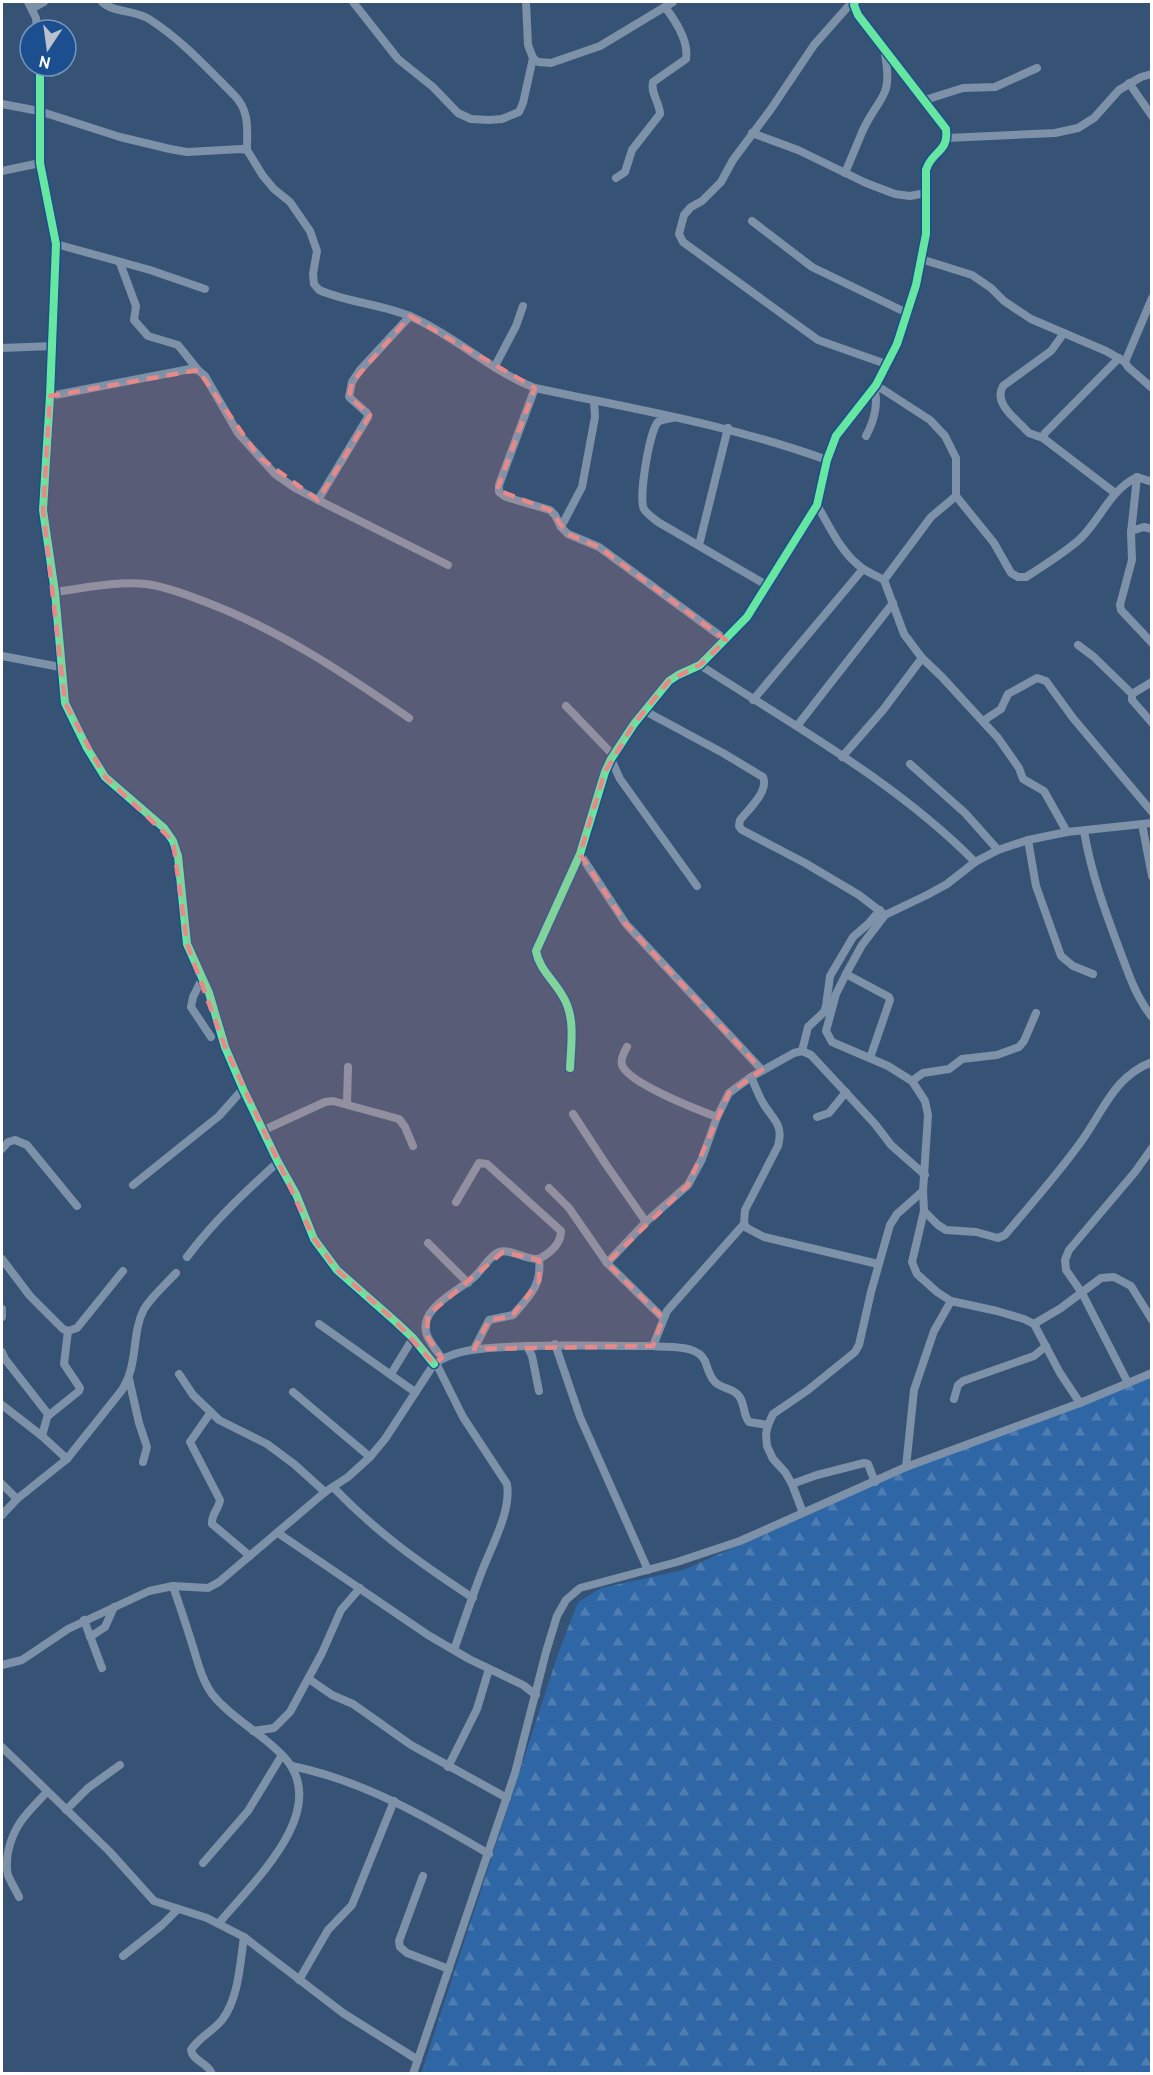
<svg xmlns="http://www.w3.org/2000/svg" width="1153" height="2075" font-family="Cabin,sans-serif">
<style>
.forest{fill:url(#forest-firs)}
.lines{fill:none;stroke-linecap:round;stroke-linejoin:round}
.street{stroke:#7d92a8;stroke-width:8}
.cycleway-casing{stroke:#1b4f8f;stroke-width:11}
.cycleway{stroke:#66e7a1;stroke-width:8}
.marked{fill:#e88989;fill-opacity:0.2;stroke:#e88989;stroke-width:4.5;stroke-dasharray:12 8;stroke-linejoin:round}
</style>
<defs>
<pattern id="forest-firs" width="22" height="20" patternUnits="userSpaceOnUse" patternTransform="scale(1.5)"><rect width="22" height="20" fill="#2f66a5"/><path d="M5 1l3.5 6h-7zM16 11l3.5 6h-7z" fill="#4e7db2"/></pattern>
</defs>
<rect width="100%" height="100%" fill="#365274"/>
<polygon class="forest" points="1151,1377 1151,2073 421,2074 558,1654 578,1602 601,1588 683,1570 899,1474"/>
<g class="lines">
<g class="street">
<polyline points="28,2 36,18 37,30"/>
<path d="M102,2c12,11 33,8 47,17 33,21 59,50 86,77 15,16 12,34 12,54"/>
<polyline points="353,2 398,59 433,87 458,113 471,119 489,120 502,119 519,112 523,103 533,58"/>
<polyline points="526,2 528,45 533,58 538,62 551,63 600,46 673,2"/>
<polyline points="852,2 814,45 771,109 733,160 721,182 702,201 691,207 684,215 679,234 683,242 818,340 886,364"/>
<polyline points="33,8 44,2"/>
<polyline points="40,66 40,163 56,244 50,396 43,510 55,592 65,703 87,748 105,777 164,828 173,841 178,856 187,944 209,993 225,1047 243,1089 278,1162 296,1194 314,1239 337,1270 396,1322 413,1338 434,1364"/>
<polyline points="1129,83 1152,116"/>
<polyline points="925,100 963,88 995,87 1037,68"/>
<path d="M2,104l37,7 81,26 50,12 17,3 54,-3 6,1 16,26 11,13 16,13 20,29 7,20 -4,23 1,10 5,6c30,13 63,14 93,27 43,19 79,54 123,71 99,21 196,37 292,72"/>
<polyline points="752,133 798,150 866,183 895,194 910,196 926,193"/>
<polyline points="947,138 1055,133 1078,128 1094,118 1119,90 1141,77 1152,74"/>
<polyline points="2,171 40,163"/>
<path d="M845,173c6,-14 12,-29 18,-43 17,-36 30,-31 22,-76"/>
<path d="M616,178l9,-6 7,-22 28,-36c0,-11 -10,-21 -7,-32l33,-23c3,-17 -11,-39 -21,-52"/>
<polyline points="752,221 812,267 907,313"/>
<polyline points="56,244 150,270 205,289"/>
<polyline points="921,259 972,275 991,288 1004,301 1031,319 1106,351 1125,362"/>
<polyline points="120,263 136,306 134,320 148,336 178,345 198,370"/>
<polyline points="1152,298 1125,362 1128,367 1152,388"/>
<polyline points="2,348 53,346"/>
<polyline points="495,366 516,326 523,306"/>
<path d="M876,385l54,35 15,16 11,22v38l38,47 17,30 7,4h8c19,-12 38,-24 54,-38 20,-19 30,-49 57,-62l15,5"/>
<polyline points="535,388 499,485 499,492 506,497 550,510 555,515 561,527 568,534 599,547 726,640"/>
<polyline points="50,396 190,369 198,370 205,376 238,433 275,474 295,488 318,500 448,565"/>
<path d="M672,418c-4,1 -10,1 -14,4 -8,7 -20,76 -14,87 3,5 9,9 14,13l110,64"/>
<path d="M866,436c8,-15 13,-32 8,-49"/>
<path d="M1043,438l-14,-5 -3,-3c-11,-12 -33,-27 -23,-44l48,-35 13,-18"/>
<polyline points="1137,477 1131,533 1132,560 1120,605 1121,610 1152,643"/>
<polyline points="1115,493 1043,438 1045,433 1119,358"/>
<polyline points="318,500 368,417 367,413 349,397 352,382 360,370 410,316"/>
<path d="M817,505c13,22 24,48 45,63 7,5 15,8 22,12l20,54 18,24 19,18 57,62 21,30 4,11 21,12 23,41"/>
<polyline points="561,527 582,487 595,417 594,400"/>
<polyline points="1131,531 1144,527 1152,529"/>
<polyline points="699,545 728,428"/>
<polyline points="884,580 931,517 956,496"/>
<path d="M55,592c30,-4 60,-11 91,-8 18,2 39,10 57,17 75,28 141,72 206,117"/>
<polyline points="1078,645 1094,657 1132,694"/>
<polyline points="2,656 60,667"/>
<path d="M700,665c94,61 196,117 275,197"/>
<polyline points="1152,682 1132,694 1132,700 1152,723"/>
<polyline points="753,700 863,569"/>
<polyline points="566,706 613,755"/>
<path d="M645,711l78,42 40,24c6,14 -14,32 -23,43l-1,6 3,4 63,33 54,32 26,20"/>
<polyline points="983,721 1001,709 1008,694 1037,678 1046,681 1073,718 1152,812"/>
<polyline points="797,726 893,603"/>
<polyline points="842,757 883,710 922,658"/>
<polyline points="611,759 620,779 697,886"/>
<polyline points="910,764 965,813 998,850"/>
<polyline points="1142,824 1152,876"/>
<path d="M1084,831c7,42 21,80 36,120 9,24 16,46 32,66"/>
<polyline points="1028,840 1036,886 1061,956 1073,966 1093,974"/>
<polyline points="580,854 626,924 762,1070"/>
<polyline points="846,974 889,997 890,1000 870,1058"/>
<polyline points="202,979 193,997 191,1007 211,1037"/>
<path d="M627,1047c-3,5 -7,12 -5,18 6,18 76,45 95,52"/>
<polyline points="802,1051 808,1027 824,1012 826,1006 830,976 853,937 868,924 880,910"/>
<path d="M570,1068c1,-24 6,-52 -8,-73 -9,-16 -23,-26 -26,-44l44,-97 25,-82 6,-13 23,-35 35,-43 9,-6 22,-10 47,-48 70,-112 10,-45 9,-24 40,-51 21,-41 19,-59 10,-51v-64c6,-20 23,-17 20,-41l-88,-114 -4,-10 1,-3"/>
<path d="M751,1077c4,8 7,18 12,26 10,17 21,21 15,43l-33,64 -1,14 3,4 17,9 114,27"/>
<polyline points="912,1081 923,1073 949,1069 962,1059 997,1055 1019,1047 1024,1041 1036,1013"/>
<polyline points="347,1104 348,1067"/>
<polyline points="573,1114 607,1166 646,1222"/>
<polyline points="817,1117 829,1113 846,1092"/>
<polyline points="264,1130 325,1102 333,1101 399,1119 405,1127 413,1146"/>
<polyline points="2,1149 8,1142 15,1140 27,1145 77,1206"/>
<polyline points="133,1185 219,1116 243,1089"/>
<polyline points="549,1188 569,1208 607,1263 663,1318"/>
<path d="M924,1211l14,14 8,5 30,2 22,6 7,-3c26,-31 54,-62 78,-96 21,-30 32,-63 69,-77"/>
<polyline points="428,1243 468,1283"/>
<path d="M187,1257c26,-35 58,-65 91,-95"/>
<polyline points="2,1259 30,1296 63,1329 68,1331 77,1328 123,1271"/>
<polyline points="607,1263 646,1222 688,1185 702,1159 717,1117 729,1093 751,1077 794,1053 802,1051 811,1055 875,1124 891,1145 925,1175"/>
<polyline points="2,1309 2,1317"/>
<polyline points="319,1324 415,1392"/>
<polyline points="1034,1324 1061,1308 1101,1278 1114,1277 1131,1286 1152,1320"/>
<polyline points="555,1344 580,1417 648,1570"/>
<polyline points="527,1346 532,1356 539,1391"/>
<path d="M653,1346c16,2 44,-2 52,15 3,8 4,15 10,21 7,7 18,6 24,14 6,8 4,19 10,26l19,3"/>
<path d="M474,1349l15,-29 24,-5c17,-19 29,-30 26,-56"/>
<polyline points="2,1352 5,1359 48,1414 42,1436"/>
<path d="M442,1358c-5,-7 -12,-15 -15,-23 -10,-26 31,-44 46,-57 9,-7 15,-21 26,-26 10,-4 27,8 40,7 11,-6 22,-15 22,-28l-74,-67 -8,-1 -23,39"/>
<path d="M436,1363l27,54 44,67c5,29 -19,68 -28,95 -9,24 -17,48 -25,71"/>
<polyline points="179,1374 193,1395 219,1420 267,1444 294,1464 325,1492"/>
<polyline points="391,1374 413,1338"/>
<polyline points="129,1379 139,1423 147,1447 143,1462"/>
<polyline points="1128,1383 1082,1293 1066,1270 1065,1260 1069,1250 1135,1172 1152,1148"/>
<polyline points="293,1392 370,1457"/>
<polyline points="954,1399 958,1385 963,1381 1034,1356 1046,1346"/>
<polyline points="1080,1403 1060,1373 1034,1324 1024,1319 997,1311 951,1301 937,1292 917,1274 912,1262 924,1211 923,1191 928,1115 925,1101 912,1081 888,1066 832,1042 826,1031 836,994 846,974 862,945 885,915 927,895 947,884 975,862 998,850 1028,840 1067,832 1152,823"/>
<polyline points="2,1405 42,1436 67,1459"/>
<path d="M211,1412l-21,30 30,58c-1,9 -9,14 -8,24l38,32"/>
<polyline points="48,1416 79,1391 80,1388 64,1364 68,1331"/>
<polyline points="906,1467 914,1390 934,1331 951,1301"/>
<polyline points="2,1484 17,1499"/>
<polyline points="792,1484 817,1475 864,1463 868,1464 875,1482"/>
<path d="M333,1487c44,46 87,76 140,111"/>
<polyline points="803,1513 792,1484 785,1472 773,1459 767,1446 766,1434 768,1425 773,1414 808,1390 855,1352 859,1345 871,1292 890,1225 897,1214 923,1191"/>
<path d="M2,1515l15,-16 50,-40 55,-69c17,-27 9,-56 22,-81 8,-13 22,-25 32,-36"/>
<polyline points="278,1533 428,1635 469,1659 523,1685 536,1695"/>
<path d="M173,1586c7,21 14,41 20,61 5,16 9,33 19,47 20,25 50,39 72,63 49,53 -32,126 -65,166"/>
<polyline points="84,1620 102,1668"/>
<polyline points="90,1637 105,1627 114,1607"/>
<path d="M2,1665l20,-5 46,-31 81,-38 24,-5 35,2 11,-6 106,-90 23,-15 22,-20 15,-18 49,-75c22,-15 45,-15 71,-17 49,-3 98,-1 148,-1l14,-35 77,-87"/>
<polyline points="309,1679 332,1695 353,1704 411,1745 507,1798"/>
<polyline points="253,1731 274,1728 290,1712 322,1653 341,1610 360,1588"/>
<polyline points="2,1747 109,1851 154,1901 207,1918 244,1937 343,2013 418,2060"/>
<path d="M292,1766c72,15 134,51 197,88"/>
<polyline points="448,1767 477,1709 489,1669"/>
<polyline points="66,1810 88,1788 120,1765"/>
<polyline points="203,1863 248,1811 282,1755"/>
<polyline points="423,1876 399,1941 400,1947 407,1953 449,1969"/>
<path d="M19,1897c-3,-7 -8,-14 -11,-22 -2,-7 -1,-16 0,-23 6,-28 20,-40 39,-60"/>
<polyline points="123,1956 162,1925 178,1909"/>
<polyline points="299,1980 328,1930 352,1905 394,1801"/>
<path d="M212,2074c-4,-12 -19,-12 -21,-24 7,-12 22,-19 31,-30 17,-22 18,-57 22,-83"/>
<polyline points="413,2074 515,1773 546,1652 557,1616 566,1600 580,1588 677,1562 740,1541 906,1467 1080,1403 1152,1373"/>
</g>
<defs>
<g id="cycleway">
<polyline points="40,66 40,163 56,244 50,396 43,510 55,592 65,703 87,748 105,777 164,828 173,841 178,856 187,944 209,993 225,1047 243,1089 278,1162 296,1194 314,1239 337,1270 396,1322 413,1338 434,1364"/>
<path d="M570,1068c1,-24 6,-52 -8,-73 -9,-16 -23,-26 -26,-44l44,-97 25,-82 6,-13 23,-35 35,-43 9,-6 22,-10 47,-48 70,-112 10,-45 9,-24 40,-51 21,-41 19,-59 10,-51v-64c6,-20 23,-17 20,-41l-88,-114 -4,-10 1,-3"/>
</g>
</defs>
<use href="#cycleway" class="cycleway-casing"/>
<use href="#cycleway" class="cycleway"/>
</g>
<path class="marked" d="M410,316l125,72 -38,102 53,20 18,24 31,13 127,93 -26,25 -31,16 -35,43 -29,48 -25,82 46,70 136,146 -33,23 -41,92 -81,78 56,55 -10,28 -179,3 15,-29 23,-4 27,-35v-21l-36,-8 -75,63 -1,21 15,22 -8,6 -38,-42 -59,-52 -23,-31 -89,-192 -38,-103 -14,-103 -68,-64 -40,-74 -22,-193 7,-114 148,-26 61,87 59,43 52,-85 -21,-18 3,-15z"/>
<rect width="1153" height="2075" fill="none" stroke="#ffffff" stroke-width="6"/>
<g transform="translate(48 48) rotate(193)"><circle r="28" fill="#1b4f8f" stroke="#7695bc" stroke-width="1.5"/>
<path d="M0-4.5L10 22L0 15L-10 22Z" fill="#b9c2ce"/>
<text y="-9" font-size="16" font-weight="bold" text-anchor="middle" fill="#ffffff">N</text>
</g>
</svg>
